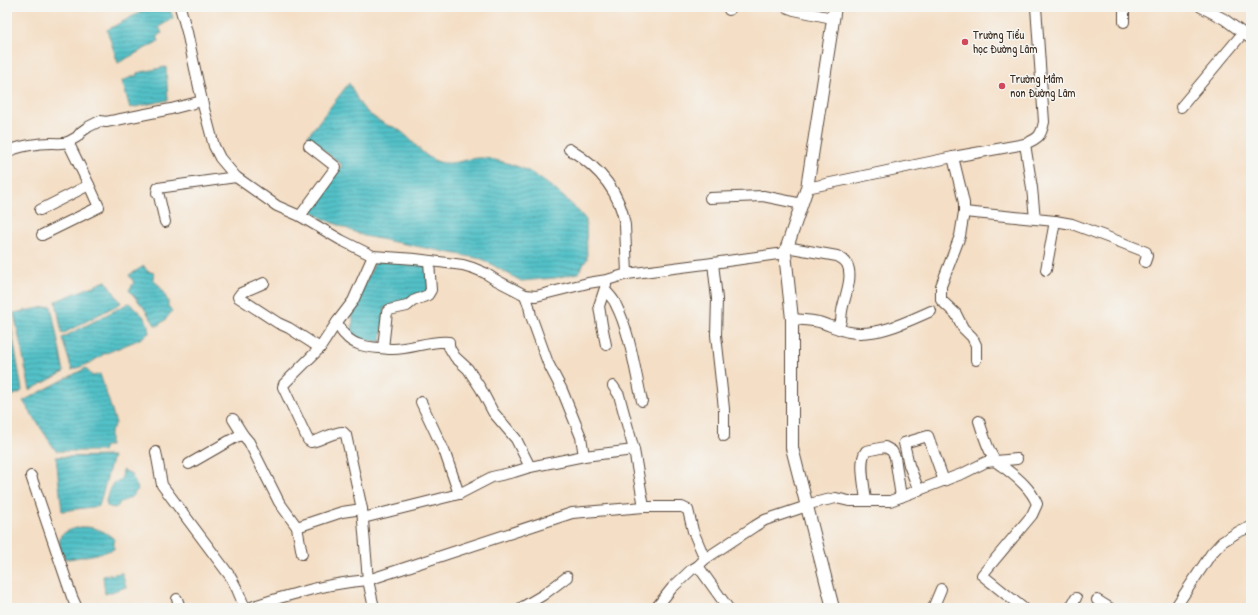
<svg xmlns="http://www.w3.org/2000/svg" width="1258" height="615" font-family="'Patrick Hand',sans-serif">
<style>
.water{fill:url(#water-rules);stroke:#477673}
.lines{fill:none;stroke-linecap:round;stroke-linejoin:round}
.minor-casing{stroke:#574537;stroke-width:12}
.tertiary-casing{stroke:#574537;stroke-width:14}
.minor{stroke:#fff;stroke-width:10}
.tertiary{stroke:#fff;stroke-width:12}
.poi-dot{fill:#d1495b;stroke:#f6f6f2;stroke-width:1.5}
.labels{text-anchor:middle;stroke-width:3;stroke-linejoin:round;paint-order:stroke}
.poi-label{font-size:12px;fill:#3b2a1e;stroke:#f6f6f2;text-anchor:start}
</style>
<defs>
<pattern id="water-rules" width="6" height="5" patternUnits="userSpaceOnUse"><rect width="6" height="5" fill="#53c1c8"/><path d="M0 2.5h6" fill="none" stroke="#469da2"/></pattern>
</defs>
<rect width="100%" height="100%" fill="#f6f6f2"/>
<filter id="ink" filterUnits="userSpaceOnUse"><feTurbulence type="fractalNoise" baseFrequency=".025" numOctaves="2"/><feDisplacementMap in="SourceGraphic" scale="8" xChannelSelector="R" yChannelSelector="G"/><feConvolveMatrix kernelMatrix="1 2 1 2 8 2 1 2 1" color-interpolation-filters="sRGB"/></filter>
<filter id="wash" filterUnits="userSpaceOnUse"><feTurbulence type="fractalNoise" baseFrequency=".012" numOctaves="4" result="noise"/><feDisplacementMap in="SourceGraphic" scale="16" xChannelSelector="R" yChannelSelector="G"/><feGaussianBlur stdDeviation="0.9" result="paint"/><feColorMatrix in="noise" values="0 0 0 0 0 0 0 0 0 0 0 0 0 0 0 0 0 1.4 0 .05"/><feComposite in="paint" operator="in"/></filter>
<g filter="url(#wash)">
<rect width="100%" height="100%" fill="#f4dec5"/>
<g class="water">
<polygon points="150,7 169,7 173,18 159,27 162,33 157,36 159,41 118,63 107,30"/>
<polygon points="166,67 168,100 130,108 122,81 137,75 137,73"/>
<path d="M349,83c5,9 9,20 16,27 5,5 13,10 20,14 3,2 7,2 11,4 16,9 25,29 43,34 15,4 27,-4 42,-4 12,0 38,8 49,14 17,10 44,32 56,48l1,39 -9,14 -23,5 -34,3 -39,-22 -118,-23 -42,-18 -10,-7 30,-46 -35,-28z"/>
<polygon points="377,258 426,264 429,291 407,304 385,307 381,342 358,339 352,333 353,317 350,315"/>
<path d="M144,266l3,5 7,2 -1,6 3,4 3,2 9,16v5l4,5 -7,9 -8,6 -2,-1 -11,-17 -15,-18c6,-9 6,-6 0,-15z"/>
<polygon points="106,281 121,303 62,334 56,301"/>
<path d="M129,303c9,8 21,16 20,30l-11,7 -34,14 -14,9 -18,7 -10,-32z"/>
<polygon points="51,306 64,372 30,390 14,313"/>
<polygon points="7,315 9,315 22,390 21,392 7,398"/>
<polygon points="86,368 92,376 100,374 116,423 110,432 110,446 105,446 103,451 56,451 23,401"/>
<polygon points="113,456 99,506 62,511 56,457"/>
<path d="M123,470l8,4 7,15c-3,4 -6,8 -10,10 -5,3 -8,1 -10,7l-4,2 -7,-2 -1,-6 7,-17 6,-2 3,-4z"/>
<path d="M81,527c15,0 22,3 33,12v10l-12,4 -33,6 -5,-1c-4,-8 -6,-14 -3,-23l8,-5z"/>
<polygon points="122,573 126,587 105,594 103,576"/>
</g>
</g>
<g filter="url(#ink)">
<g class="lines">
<defs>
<g id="minor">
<polyline points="180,7 187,32 202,101 214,146 220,158 236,177 277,206 300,216 341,240 373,256 415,259 463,265 473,268 485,273 496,280 525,295 536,296 588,283 607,280 627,274 713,263 785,253"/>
<polyline points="786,7 794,10 832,18"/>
<polyline points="1124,7 1124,22"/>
<polyline points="1201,7 1224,19 1251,39"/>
<polyline points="729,10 732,7"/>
<polyline points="1181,107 1243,33"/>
<polyline points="1025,144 1032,188 1035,219"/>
<path d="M569,149c28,17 51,42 56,76l2,49"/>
<path d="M7,152c11,-6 32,-9 45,-9 7,0 8,1 16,-1"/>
<polyline points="953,157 961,190 964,203 964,212 960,236 941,286 941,300 956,314 963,328 972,337 976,345 976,360"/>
<path d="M807,188l146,-31 72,-13c14,-6 16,-8 19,-22l-8,-115"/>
<polyline points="710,198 763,196 802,204"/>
<polyline points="40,210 89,185 68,142 77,137 81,132 88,127 100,121 106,122 171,109 202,101"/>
<polyline points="964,212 1055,221 1072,224 1107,237 1146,252 1147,256 1145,262"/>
<polyline points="300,216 336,167 309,146"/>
<polyline points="165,222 159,196 157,193 158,188 236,177"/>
<polyline points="42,235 99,207 89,185"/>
<path d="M786,247l51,9c4,2 8,4 10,8 7,13 -3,34 -5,47 -1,5 0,9 -2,13 -2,1 -3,2 -6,3"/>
<path d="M373,256l-20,45 -16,21 -17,26 -36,36 -1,3 25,53 3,2c11,-2 21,-10 32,-10l3,3 16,74 6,71 6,28"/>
<polyline points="713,263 717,299 716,335 724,409 724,436"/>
<polyline points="1046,270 1055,221"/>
<polyline points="264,283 241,293 238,297 278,323 289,328 320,348"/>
<polyline points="606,285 599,306 602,325 606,345"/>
<path d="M605,290c4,5 9,9 11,15 14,27 19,66 26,96"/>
<path d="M792,319c9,1 18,1 27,3 10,3 20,8 30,10 28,5 57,-10 82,-21"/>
<path d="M337,322c2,4 4,10 8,13 8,10 21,12 34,13 4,0 8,1 12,1 19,1 38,-9 58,-7v5l6,10 13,12 13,20 12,23 23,27 14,28"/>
<polyline points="383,348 387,312 389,310 407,306 413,301 428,295 431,290 429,261"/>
<polyline points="613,386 619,395 634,450"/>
<polyline points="421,402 445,453 459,494"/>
<polyline points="233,419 243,435"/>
<path d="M979,421c4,12 8,27 15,38 2,4 8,7 12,10 13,10 25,20 31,35l-5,11 -50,60 41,33"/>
<polyline points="156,452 162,485 230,576 237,589 245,608"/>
<polyline points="584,456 634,450 644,507"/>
<polyline points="189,464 236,437 243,435 249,442 279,502 297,527 342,512 362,509"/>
<polyline points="31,476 72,597 77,608"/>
<polyline points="919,491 909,465 904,443 928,436 944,481"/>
<path d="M866,501c-1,-13 -8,-40 0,-50l19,-4 7,4 3,6 6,40"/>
<polyline points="363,518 459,494 492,477 514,472 530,467 584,456 581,437 562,390 548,363 531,316 529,306 525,295"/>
<polyline points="297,527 302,554"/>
<polyline points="698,566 728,608"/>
<polyline points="177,599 180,608"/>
<polyline points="1097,600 1110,608"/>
<path d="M249,608c15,-6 30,-10 45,-14 24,-7 49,-12 74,-14l204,-67 72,-6h38l6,3 5,21 12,28"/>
<polyline points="521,608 543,595 567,577"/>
<polyline points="656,608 672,588 691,570 698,566 705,559 755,526 765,520 807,506 813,503 836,498 849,501 890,501 964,473 986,462 1017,459"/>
<polyline points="933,608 941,589"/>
<polyline points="1070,608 1076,598"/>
<polyline points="1175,608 1211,554 1222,542 1238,532 1251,527"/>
</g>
<polyline id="tertiary" points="833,608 792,448 792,319 785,253 807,188 835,7"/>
</defs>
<use href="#minor" class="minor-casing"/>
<use href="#tertiary" class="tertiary-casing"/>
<use href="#minor" class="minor"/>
<use href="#tertiary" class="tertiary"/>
</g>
</g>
<g class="poi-dot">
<circle cx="965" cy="42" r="4"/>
<circle cx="1002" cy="86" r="4"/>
</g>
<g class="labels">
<g class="poi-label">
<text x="973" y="39">Trường Tiểu<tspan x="973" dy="14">học Đường Lâm</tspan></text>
<text x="1010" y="83">Trường Mầm<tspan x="1010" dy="14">non Đường Lâm</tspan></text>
</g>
</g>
<rect width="1258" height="615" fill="none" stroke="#f6f6f2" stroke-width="24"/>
</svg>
